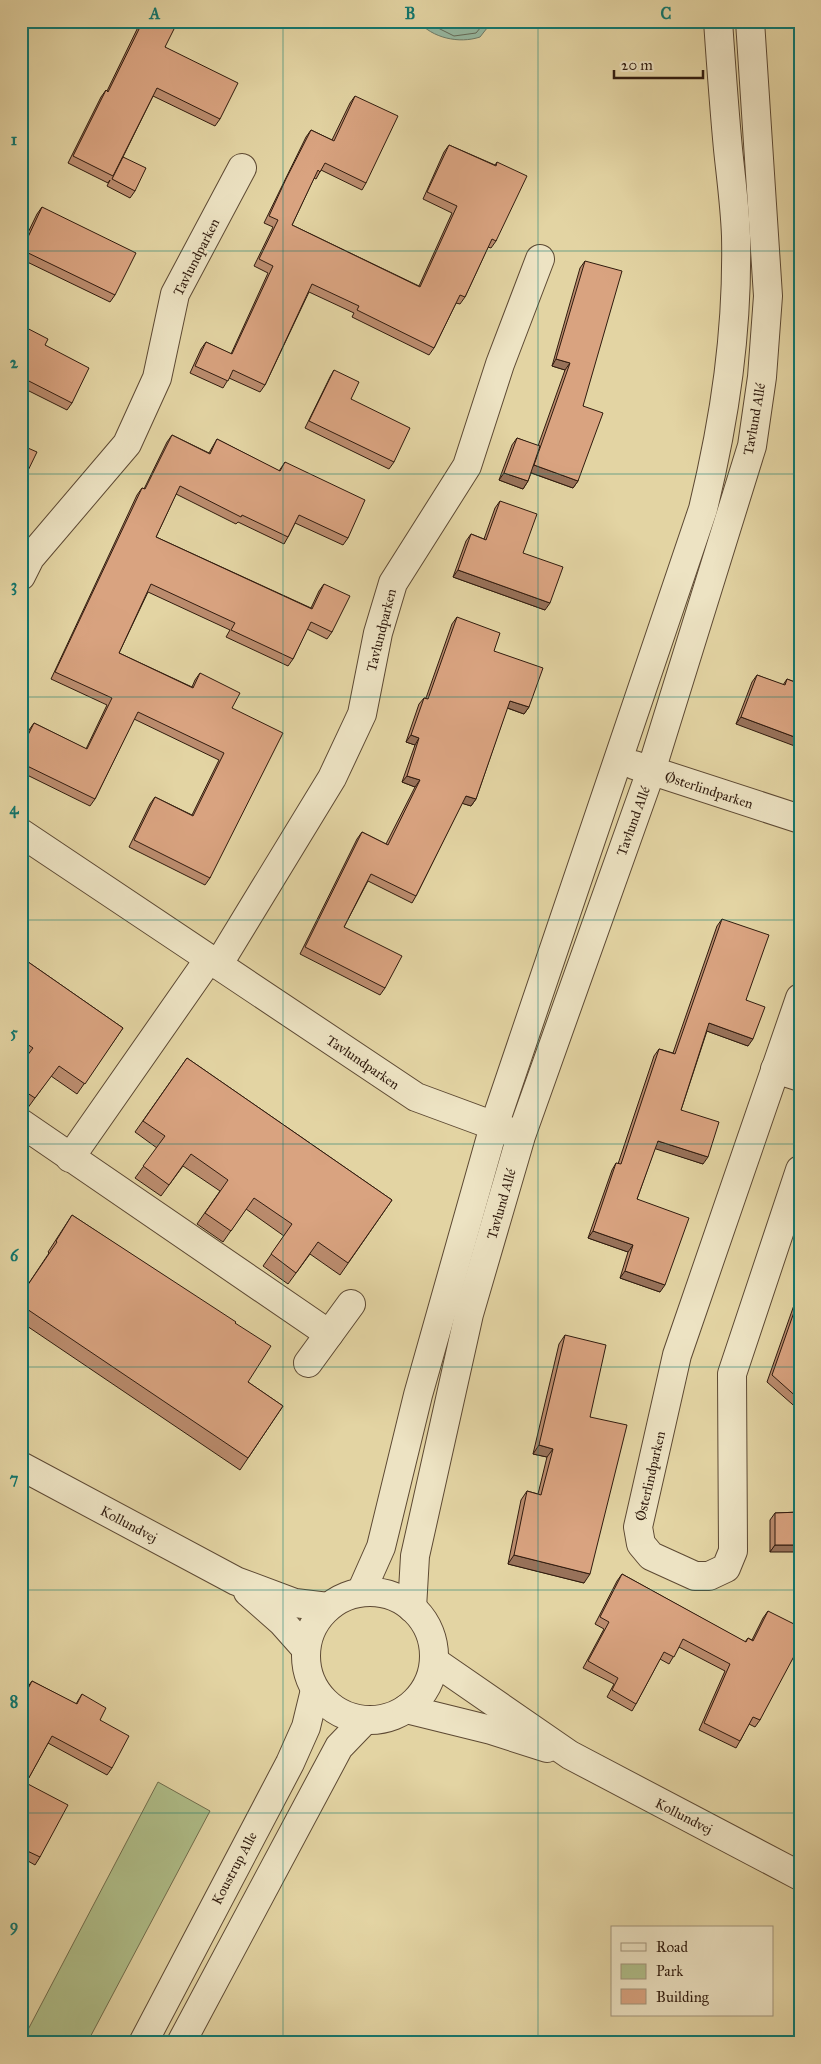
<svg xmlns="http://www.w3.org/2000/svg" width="821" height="2064" font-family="'IM FELL Great Primer',serif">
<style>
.green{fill:#afbe89;stroke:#706c4c}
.water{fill:#96b9a2;stroke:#6d7a67}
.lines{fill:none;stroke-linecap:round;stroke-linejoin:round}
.shore{stroke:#636a58;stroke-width:1}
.minor-casing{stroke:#5d4933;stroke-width:30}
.minor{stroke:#ede3c3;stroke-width:28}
.wall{fill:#bb8c6e;stroke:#301b0e}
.shaded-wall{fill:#98725a;stroke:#301b0e}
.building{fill:#d9a380;stroke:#301b0e}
.grid{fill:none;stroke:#0f766e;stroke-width:1;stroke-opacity:0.55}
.labels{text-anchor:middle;stroke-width:4.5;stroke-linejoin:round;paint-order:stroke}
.street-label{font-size:14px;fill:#301b0e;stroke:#ede3c3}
.neatline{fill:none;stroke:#0f766e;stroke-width:2}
.grid-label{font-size:16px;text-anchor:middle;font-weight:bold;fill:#0f766e}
</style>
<rect width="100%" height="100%" fill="#e3d4a3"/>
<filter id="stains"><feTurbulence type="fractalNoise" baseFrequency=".004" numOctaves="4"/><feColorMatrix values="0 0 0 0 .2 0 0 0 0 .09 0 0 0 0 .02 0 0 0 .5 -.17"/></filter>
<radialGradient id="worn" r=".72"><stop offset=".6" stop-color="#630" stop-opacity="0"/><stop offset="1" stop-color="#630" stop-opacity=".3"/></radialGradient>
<polygon class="green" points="158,1782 210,1811 87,2043 21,2043"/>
<path class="water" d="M418,21h73v2l-11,14c-21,7 -48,1 -62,-16z"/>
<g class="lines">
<polyline class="shore" points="424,21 454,36 476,33 486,21"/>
<defs>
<g id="minor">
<polyline points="21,576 30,558 127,444 157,378 175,294 242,168"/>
<polyline points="634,765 800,819"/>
<polyline points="21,833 416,1097 511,1132"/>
<polyline points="218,965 332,778 362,714 378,633 393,583 467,466 500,364 540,259"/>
<polyline points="800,998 677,1355 638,1527 641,1544 651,1556 695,1576 709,1576 726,1568 733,1551 732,1374 800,1170"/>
<polyline points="775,1069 800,1077"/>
<polyline points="21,1123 329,1334"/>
<polyline points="70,1158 209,959"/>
<polyline points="308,1363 351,1304"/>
<polyline points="21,1466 236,1581 295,1603 328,1607"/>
<polyline points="248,1592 282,1622 306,1649"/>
<path d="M361,1592l20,-45 37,-152 76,-269 209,-617c22,-91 35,-178 33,-273 -1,-29 -5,-58 -8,-87 -4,-42 -7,-85 -10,-128"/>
<circle cx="370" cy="1656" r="64"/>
<polyline points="412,1608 415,1556 469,1314 521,1136 651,771 752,446 762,377 768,296 750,21"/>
<polyline points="434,1661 570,1755 800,1876"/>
<polyline points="406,1709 491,1730 547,1748"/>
<polyline points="143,2043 290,1763 306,1727 315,1690"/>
<polyline points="181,2043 339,1747 365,1720"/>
</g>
</defs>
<use href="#minor" class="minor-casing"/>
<use href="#minor" class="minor"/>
</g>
<g class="wall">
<polygon points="141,21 162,21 165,47 220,119 215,126 153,96 120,163 123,157 135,191 130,198 107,186 110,180 108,183 68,163 101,97 106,90 107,91"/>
<polygon points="355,96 366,183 362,190 321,170 316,179 314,178 292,225 419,286 452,213 423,199 444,152 449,145 495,165 497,162 496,241 491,248 488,247 465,297 460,304 456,303 434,348 429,355 352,317 354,313 309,292 265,385 260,392 229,378 223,388 190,373 201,349 206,342 231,354 268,273 254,266 273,227 264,223 282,186 306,137 311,130 332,140 350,103"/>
<polygon points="42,207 115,295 110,302 21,259 21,247 37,214"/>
<polygon points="585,261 583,406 578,481 573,488 531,473 528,481 523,489 499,480 512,445 517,438 538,446 565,370 552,366 580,268"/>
<polygon points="21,325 45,345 72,403 67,410 21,387"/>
<polygon points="334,370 351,399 394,462 389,469 305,428 330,377"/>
<polygon points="172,435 209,453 217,439 279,471 285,462 348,538 343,545 295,523 288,537 284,544 238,522 236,524 176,494 156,537 311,608 319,591 324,584 332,632 327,639 307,629 293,659 288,666 226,637 230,630 148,592 119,653 192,687 195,680 200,673 232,708 210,878 205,885 129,847 150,804 155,797 192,815 219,760 134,719 95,799 90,806 21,772 21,746 29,730 34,723 86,749 107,705 51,679 137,495 142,488 144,489 167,442"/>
<polygon points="500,501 545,610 453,577 466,541 471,534 484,539 495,508"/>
<polygon points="457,617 494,651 529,707 524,714 507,708 476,799 471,806 462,803 416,896 412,903 368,881 344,927 385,988 380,995 300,954 357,839 362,832 386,844 415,787 402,782 415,745 406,742 419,704 424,698 426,698 452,624"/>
<polygon points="757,675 783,685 787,679 800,684 736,724 752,682"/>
<polygon points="722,919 746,1000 748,1046 707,1031 681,1110 703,1164 655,1148 637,1199 660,1292 620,1278 628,1252 588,1238 612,1170 616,1163 618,1164 654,1056 659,1049 673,1053 717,926"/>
<polygon points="21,957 123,1028 77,1094 51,1076 27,1109 21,1105 21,1064 25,1058 21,1056"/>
<polygon points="187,1058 392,1200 340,1275 310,1254 288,1284 263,1266 284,1236 246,1209 223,1242 197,1224 220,1191 183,1166 161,1196 135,1178 157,1148 135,1132"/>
<polygon points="72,1215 235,1323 248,1382 283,1406 240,1470 21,1322 21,1295 49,1253 48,1252"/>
<polygon points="800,1288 800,1411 767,1382"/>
<polygon points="565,1335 590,1417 584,1583 508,1564 521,1500 527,1491 538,1494 547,1457 533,1454 559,1344"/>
<polygon points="800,1512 770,1552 770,1520 775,1513"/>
<polygon points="622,1574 745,1642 748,1638 752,1640 763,1618 768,1611 760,1720 755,1727 749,1724 740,1741 736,1748 699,1730 725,1671 679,1647 669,1664 660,1659 636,1704 632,1711 607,1697 614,1684 583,1668 604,1629 595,1624 617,1581"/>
<polygon points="32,1681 76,1704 82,1694 100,1720 112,1768 107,1775 48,1743 26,1783 40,1857 35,1865 21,1857 21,1700 27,1688"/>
</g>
<g class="shaded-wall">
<polygon points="556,359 570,363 565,370 552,366"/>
<polygon points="534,465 578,481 573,488 529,472"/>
<polygon points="504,473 528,481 523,489 499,480"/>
<polygon points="458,570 550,603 545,610 453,577"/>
<polygon points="510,701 529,707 524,714 505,707"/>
<polygon points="741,717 800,739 800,748 736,724"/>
<polygon points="411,735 419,738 415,745 406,742"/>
<polygon points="407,776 420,780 415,787 402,782"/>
<polygon points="466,796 476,799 471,806 461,803"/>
<polygon points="709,1023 753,1039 748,1046 704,1030"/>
<polygon points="658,1141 708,1157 703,1164 653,1148"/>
<polygon points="593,1231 633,1245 628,1252 588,1238"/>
<polygon points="625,1271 665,1285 660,1292 620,1278"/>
<polygon points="539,1445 553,1449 547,1457 533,1454"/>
<polygon points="775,1545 800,1545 800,1552 770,1552"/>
<polygon points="514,1555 590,1574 584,1583 508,1564"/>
</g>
<g class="building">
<polygon points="143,21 162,21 175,27 165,47 238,83 220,119 157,88 113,176 73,156 106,90 108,92"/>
<polygon points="355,96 398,116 366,183 325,163 320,172 318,170 292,225 420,287 457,206 427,192 449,145 496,166 497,162 527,176 496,241 492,239 465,297 460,295 434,348 357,310 359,306 312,284 265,385 233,370 228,381 195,366 206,342 232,354 273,266 259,259 278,220 269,216 286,179 311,130 334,141"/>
<polygon points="123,157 146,168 135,191 112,179"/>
<polygon points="42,207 136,253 115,295 22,250"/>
<polygon points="585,261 622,271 583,406 603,413 578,481 534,465 570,363 556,359"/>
<polygon points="21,325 48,339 45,345 89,368 72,403 21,377"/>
<polygon points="334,370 359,382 351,399 410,428 394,462 309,421"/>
<polygon points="172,435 210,454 217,439 280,471 285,462 365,500 348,538 299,515 288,537 242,515 241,517 180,486 156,537 312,609 324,584 350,596 332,632 311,622 293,659 231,630 235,623 151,584 119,653 193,688 200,673 240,693 232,708 283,733 210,878 134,840 155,797 193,816 224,753 138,712 95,799 21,763 21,749 34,723 87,749 112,698 55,672 142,488 145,489"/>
<polygon points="517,438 540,446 528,481 504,473"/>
<polygon points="21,445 37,452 21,485"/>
<polygon points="500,501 537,514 523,553 563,567 550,603 458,570 471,534 486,540"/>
<polygon points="457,617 500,633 494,651 543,668 529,707 510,701 476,799 466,796 416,896 371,874 344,927 402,956 385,988 305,947 362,832 388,845 420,780 407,776 419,738 411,735 424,698 428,699"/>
<polygon points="757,675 785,685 787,679 800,684 800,739 741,717"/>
<polygon points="722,919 769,935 746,1000 765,1007 753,1039 709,1023 681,1110 719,1122 708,1157 658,1141 637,1199 689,1218 665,1285 625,1271 633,1245 593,1231 616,1163 621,1164 659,1049 675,1054"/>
<polygon points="21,957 123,1028 85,1084 59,1066 35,1098 21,1089 21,1064 33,1048 21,1040"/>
<polygon points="187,1058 392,1200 348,1263 318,1242 296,1273 271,1254 292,1224 254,1198 231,1231 205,1213 228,1180 191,1154 169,1185 143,1166 165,1136 143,1121"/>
<polygon points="72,1215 236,1322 235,1323 271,1346 248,1382 283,1406 248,1458 21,1305 21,1295 57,1242 56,1241"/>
<polygon points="800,1295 800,1400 772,1375"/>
<polygon points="565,1335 606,1345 590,1417 627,1425 590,1574 514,1555 527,1491 541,1495 553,1449 539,1445"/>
<polygon points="800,1512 800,1545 775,1545 775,1513"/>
<polygon points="622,1574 746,1642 748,1638 753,1641 768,1611 800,1627 800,1645 760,1720 753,1717 740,1741 704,1723 730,1664 683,1639 674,1657 664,1652 636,1704 612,1690 618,1678 588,1661 609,1622 600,1617"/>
<polygon points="32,1681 77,1704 82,1694 106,1708 100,1720 129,1736 112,1768 52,1736 26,1783 68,1805 40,1857 21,1848 21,1702"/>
<polygon points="21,1920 28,1924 21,1935"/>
</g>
<path class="grid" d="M283,21v2022M538,21v2022M21,251h779M21,474h779M21,697h779M21,920h779M21,1144h779M21,1367h779M21,1590h779M21,1813h779"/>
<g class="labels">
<g class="street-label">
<text transform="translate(196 257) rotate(-63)" y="5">Tavlundparken</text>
<text transform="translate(754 419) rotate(-80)" y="5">Tavlund Allé</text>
<text transform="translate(381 630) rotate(-76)" y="5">Tavlundparken</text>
<text transform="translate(709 790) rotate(18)" y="5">Østerlindparken</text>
<text transform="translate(633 821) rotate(-70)" y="5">Tavlund Allé</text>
<text transform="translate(363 1062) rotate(34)" y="5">Tavlundparken</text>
<text transform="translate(501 1204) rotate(-74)" y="5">Tavlund Allé</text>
<text transform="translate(650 1476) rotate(-77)" y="5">Østerlindparken</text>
<text transform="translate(129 1524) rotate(28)" y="5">Kollundvej</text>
<text transform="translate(684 1816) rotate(27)" y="5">Kollundvej</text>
<text transform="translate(234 1868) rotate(-62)" y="5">Koustrup Alle</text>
</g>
</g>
<rect width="821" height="2064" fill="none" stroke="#e3d4a3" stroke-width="55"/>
<rect x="611" y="1926" width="162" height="90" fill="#ede3c3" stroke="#a1937b"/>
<rect x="621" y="1943" width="25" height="8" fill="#ede3c3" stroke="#a1937b"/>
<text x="656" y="1952" font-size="15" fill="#301b0e">Road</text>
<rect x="621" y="1964" width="25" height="15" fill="#afbe89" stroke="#a1937b"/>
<text x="656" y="1976" font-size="15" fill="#301b0e">Park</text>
<rect x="621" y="1989" width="25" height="15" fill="#d9a380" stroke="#a1937b"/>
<text x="656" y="2002" font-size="15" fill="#301b0e">Building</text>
<path d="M614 70v8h89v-8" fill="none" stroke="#301b0e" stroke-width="2.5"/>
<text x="621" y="70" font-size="15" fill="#301b0e" stroke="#ede3c3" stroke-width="4" paint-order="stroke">20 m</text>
<rect x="28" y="28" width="766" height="2008" class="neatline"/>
<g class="grid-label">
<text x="155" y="19">A</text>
<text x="410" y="19">B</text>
<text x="666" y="19">C</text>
<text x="14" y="145">1</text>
<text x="14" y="368">2</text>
<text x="14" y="591">3</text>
<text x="14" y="814">4</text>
<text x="14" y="1038">5</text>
<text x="14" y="1261">6</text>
<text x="14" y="1484">7</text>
<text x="14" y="1707">8</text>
<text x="14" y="1931">9</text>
</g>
<rect width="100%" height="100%" filter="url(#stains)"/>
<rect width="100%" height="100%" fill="url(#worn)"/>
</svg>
